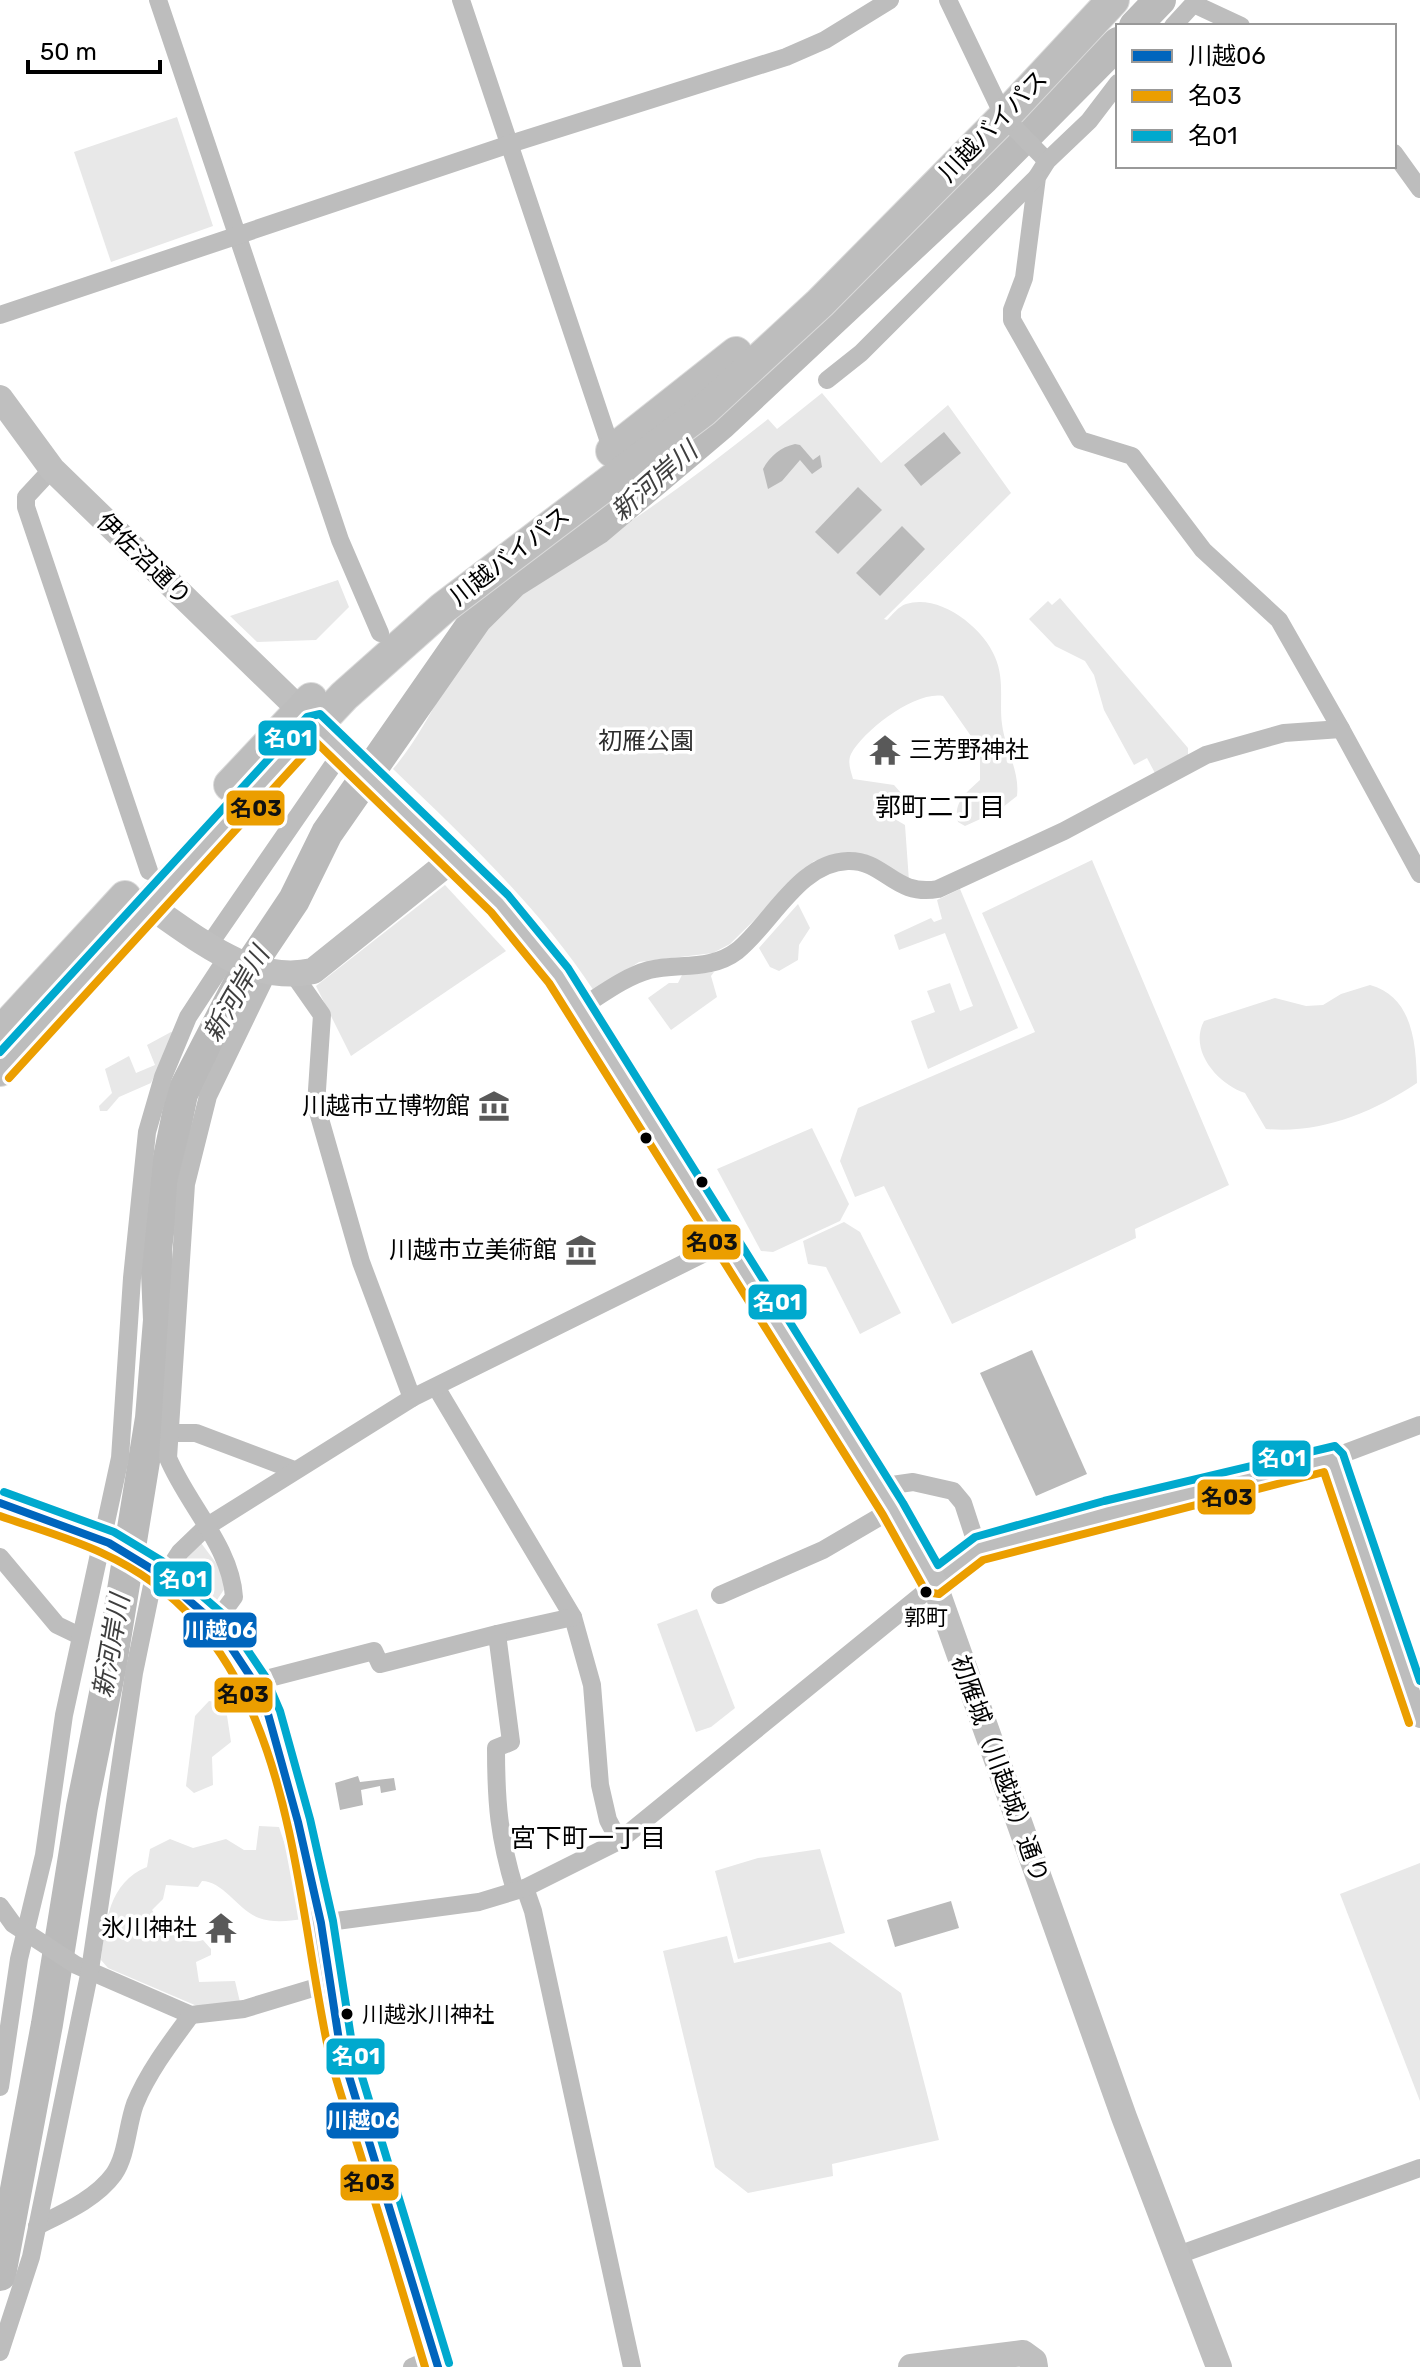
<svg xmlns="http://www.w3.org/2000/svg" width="1420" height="2367" font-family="Rubik,'Noto Sans JP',sans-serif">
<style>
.green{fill:#e8e8e8}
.water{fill:#bababa}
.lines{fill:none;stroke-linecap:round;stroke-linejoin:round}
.river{stroke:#bababa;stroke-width:32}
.primary-casing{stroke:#dbdbdb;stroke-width:30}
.highway-casing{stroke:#dbdbdb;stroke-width:34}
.street{stroke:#bdbdbd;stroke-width:18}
.secondary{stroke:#bfbfbf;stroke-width:26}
.primary{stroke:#bdbdbd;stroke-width:28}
.highway{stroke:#bdbdbd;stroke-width:32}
.bus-1-casing{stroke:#fff;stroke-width:14}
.bus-2-casing{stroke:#fff;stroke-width:14}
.bus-3-casing{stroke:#fff;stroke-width:14}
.bus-1{stroke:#0065bd;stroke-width:8}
.bus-2{stroke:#eb9e00;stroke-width:8}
.bus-3{stroke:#00a9ce;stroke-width:8}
.bus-dot{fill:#000;stroke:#fff;stroke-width:3}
.labels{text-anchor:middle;stroke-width:7;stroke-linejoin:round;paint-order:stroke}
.bus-label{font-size:22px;fill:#000;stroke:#fff}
.street-label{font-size:24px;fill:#000;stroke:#fff}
.park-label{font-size:24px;fill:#2d2d2d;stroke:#fff}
.poi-label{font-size:24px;fill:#000;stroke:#fff;text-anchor:end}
.water-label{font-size:26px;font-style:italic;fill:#3e3e3e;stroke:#fff}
.neighbourhood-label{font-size:26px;fill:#000;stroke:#fff}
.line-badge{stroke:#fff;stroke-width:3}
.badge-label{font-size:22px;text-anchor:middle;font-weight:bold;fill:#fff}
.pale-badge-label{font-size:22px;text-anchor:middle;font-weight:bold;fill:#111}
</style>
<rect width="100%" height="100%" fill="#fff"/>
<g class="green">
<polygon points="177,117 213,226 111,262 74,152"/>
<path d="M822,393l59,70 67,-58 63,88 -127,126 3,1c5,-5 12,-14 19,-16 33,-11 77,23 89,53 10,23 4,45 7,67 3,25 18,47 15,72l-19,15 -33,15 -7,-4c-5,-20 8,-29 22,-42v-31l-37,-53c-28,-5 -79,34 -92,58 -4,9 0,17 2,25l41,6 8,9 -3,7 -18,10 24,14 4,56 -85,-22 -10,2 -84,83 -17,9 -74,9 -45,29c-56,-85 -128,-152 -201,-222 41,-48 60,-111 102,-158 28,-31 72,-48 106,-70 59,-38 113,-79 167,-122l9,10z"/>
<polygon points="338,580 349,607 316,640 257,642 230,616"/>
<polygon points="1060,598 1188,748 1188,755 1156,775 1147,758 1134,765 1104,710 1094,675 1085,661 1055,646 1029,619 1048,601 1052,605"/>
<polygon points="1092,860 1229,1185 1135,1229 1136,1238 952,1324 884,1186 855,1197 840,1161 858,1108 1035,1032 982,913"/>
<polygon points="445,885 506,951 351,1056 316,986"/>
<polygon points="960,889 1018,1028 928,1069 911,1021 935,1012 927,991 950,983 960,1011 973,1006 945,933 899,950 894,935 931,918 934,922 942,919 937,900"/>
<polygon points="798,904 810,928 799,945 798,960 779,971 770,967 759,948"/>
<polygon points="714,972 711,976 717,997 671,1030 648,998 669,983 678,983 682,975"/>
<path d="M1370,985c44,12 46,61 47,98 -45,30 -97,51 -151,46l-21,-36c-26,-8 -57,-42 -41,-72l71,-23 31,8 17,-1 18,-11z"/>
<polygon points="171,1032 174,1033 151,1083 119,1097 107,1111 100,1111 99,1106 112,1093 105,1069 129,1056 136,1073 155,1065 147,1045"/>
<polygon points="812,1128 849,1204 840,1221 773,1252 761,1251 717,1169"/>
<polygon points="844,1222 860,1232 901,1313 860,1334 826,1267 808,1264 803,1241"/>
<polygon points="201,1543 222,1571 225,1588 215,1603 175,1567"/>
<polygon points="697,1609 735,1708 711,1727 696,1732 657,1624"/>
<polygon points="209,1701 221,1703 226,1709 231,1742 212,1757 213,1785 194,1793 186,1786 195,1716"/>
<path d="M259,1826l20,1 27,80 -3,12c-14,2 -30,4 -44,-1 -21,-8 -36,-37 -57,-37l-4,6 -32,-2 -3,14 -11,11c12,19 28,37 51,30l8,9v6l-15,7 3,20 36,-1 5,21 -36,7 -96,-41 -7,-8c4,-37 8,-78 46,-93l3,-18 20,-10 23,9 33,-9 18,11h12z"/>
<polygon points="820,1849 845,1933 738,1959 715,1871 758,1858"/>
<polygon points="1420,1863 1420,2101 1340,1894"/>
<polygon points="727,1936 734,1963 830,1942 901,1993 939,2140 832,2164 833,2176 748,2193 715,2167 663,1951"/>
</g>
<g class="water">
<polygon points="944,432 961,453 921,486 904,465"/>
<path d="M795,444l5,1 13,15 7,-5 2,12 -10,7 -12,-14 -18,21 -14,8 -5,-20c7,-13 18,-22 32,-25z"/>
<polygon points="858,487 882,510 838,554 815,532"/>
<polygon points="902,526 925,549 880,596 856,573"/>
<polygon points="1032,1350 1087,1474 1036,1496 980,1373"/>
<polygon points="358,1776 360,1782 394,1778 396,1790 381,1793 380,1786 361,1790 363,1805 340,1810 335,1783"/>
<polygon points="951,1901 959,1928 895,1947 887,1920"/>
</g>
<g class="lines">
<g class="river">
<polyline points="1135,26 1160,0"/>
<polyline points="0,2275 47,2024 82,1807 111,1664 151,1418 159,1320 156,1249 165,1177 182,1094 243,976 294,900 327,833 476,619 513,582 597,529 721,424 984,178 1118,43"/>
</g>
<defs>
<polyline id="primary" points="0,1503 109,1543 155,1571 215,1623 254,1682 268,1714 298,1822 321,1923 340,2047 438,2367"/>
<g id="highway">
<polyline points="612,451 736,353"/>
<polyline points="230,785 311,699"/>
<polyline points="0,1033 125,897"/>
<polyline points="0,1070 148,905 344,696 443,608 703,411 820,303 1004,117 1113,0"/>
</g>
</defs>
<use href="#primary" class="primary-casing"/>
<use href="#highway" class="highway-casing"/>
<g class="street">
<polyline points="158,0 340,540 380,633"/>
<polyline points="461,0 612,451"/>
<polyline points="948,0 1004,117 1047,161"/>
<polyline points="1194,4 1241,26"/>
<polyline points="1173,26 1197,0"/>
<polyline points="1118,83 1089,121 1047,161 1037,177 1024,278 1012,310 1012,320 1080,440 1132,456 1203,550 1279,620 1341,729"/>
<polyline points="1394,153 1420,189"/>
<polyline points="0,315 510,144 786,57 825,40 890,0"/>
<polyline points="827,380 861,353 1037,177"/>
<polyline points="52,469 26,497 26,507 149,871"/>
<polyline points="209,945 342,752"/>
<polyline points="294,975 322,1015 316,1105 361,1262 412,1398"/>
<path d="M580,1008c21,-13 44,-31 69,-38 29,-7 62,1 88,-19 34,-27 62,-89 111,-90 37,-1 46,36 90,28l126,-58 142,-76 78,-22 57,-4 79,145"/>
<polyline points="436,1387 573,1617 592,1685 600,1785 608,1820 619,1841"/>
<polyline points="172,1433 196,1433 294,1470"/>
<polyline points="1332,1458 1420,1719"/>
<polyline points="878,1487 913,1482 953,1491 963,1503 978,1549"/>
<polyline points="0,1557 57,1625 80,1636"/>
<polyline points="163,1578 180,1552 206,1527 412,1398 725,1243"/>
<polyline points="720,1595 823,1550 893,1509"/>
<path d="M215,1623l19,-26c-3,-50 -47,-93 -66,-139l18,-274 22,-88 59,-122"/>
<polyline points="497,1634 573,1617"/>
<path d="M254,1682l120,-31 6,13 117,-30 14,108 -15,6c0,56 3,89 19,142"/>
<polyline points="525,1888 533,1911 632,2367"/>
<polyline points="0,1906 13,1924 76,1965 191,2015 244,2009 310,1989 329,1987"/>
<polyline points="321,1923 479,1902 525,1888 619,1841 978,1549 1107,1513 1332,1458 1420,1425"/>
<polyline points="0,2087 19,1959 44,1855 64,1715 120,1458 132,1278 147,1132 163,1077 188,1017 228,956"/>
<path d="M37,2226c26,-13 59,-27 77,-52 13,-19 13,-48 21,-70 13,-32 36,-62 56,-89"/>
<polyline points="1178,2255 1420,2168"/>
<polyline points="0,2352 31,2257 90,1970 134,1673 155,1571"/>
<polyline points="412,2367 435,2357"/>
</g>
<g class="secondary">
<polyline points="0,398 52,469 500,904 559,976 580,1008 893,1509 934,1583 1124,2117 1219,2367"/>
<path d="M148,905c49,33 103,80 165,66l141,-113"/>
<polyline points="911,2367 1023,2353 1034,2361 1035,2367"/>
</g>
<use href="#primary" class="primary"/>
<use href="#highway" class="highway"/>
<defs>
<polyline id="bus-1" points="0,1503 109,1543 155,1571 215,1623 254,1682 268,1714 298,1822 321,1923 340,2047 438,2367"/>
<g id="bus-2">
<polyline points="9,1078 316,742 491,912 549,983 883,1515 926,1592 939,1594 983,1560 1324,1472 1409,1723"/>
<path d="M0,1516c34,12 70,22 102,37 190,86 189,321 226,495 8,36 21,70 32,105 22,71 44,143 65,214"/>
</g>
<g id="bus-3">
<polyline points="0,1052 307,717 320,714 508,895 568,968 903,1503 938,1565 975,1537 1104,1501 1335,1446 1343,1454 1420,1681"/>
<polyline points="4,1492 114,1532 162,1561 224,1615 265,1676 280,1711 310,1819 333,1921 352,2044 449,2363"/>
</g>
</defs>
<use href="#bus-1" class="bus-1-casing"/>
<use href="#bus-2" class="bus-2-casing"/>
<use href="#bus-3" class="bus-3-casing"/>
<use href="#bus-1" class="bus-1"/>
<use href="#bus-2" class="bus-2"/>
<use href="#bus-3" class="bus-3"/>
</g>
<defs>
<symbol id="temple-bare" viewBox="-9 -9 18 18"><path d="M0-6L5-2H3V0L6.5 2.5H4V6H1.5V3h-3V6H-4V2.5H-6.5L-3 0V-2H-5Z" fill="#595959" stroke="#fff" stroke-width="2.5" paint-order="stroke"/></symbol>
<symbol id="museum-bare" viewBox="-9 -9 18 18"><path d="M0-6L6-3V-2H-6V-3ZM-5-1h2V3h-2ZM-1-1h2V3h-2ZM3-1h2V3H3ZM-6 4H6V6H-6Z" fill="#595959" stroke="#fff" stroke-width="2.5" paint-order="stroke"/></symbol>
</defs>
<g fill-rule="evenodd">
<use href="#temple-bare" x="863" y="728" width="44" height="44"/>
<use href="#museum-bare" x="472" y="1084" width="44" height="44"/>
<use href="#museum-bare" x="559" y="1228" width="44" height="44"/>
<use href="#temple-bare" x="199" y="1906" width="44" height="44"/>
</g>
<g class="bus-dot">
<circle cx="646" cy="1138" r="7"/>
<circle cx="702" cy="1182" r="7"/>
<circle cx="926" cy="1592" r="7"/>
<circle cx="347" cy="2014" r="7"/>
</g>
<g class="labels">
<g class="bus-label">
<text x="926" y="1625">郭町</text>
<text x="362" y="2022" text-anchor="start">川越氷川神社</text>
</g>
<g class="street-label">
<text transform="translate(993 126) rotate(-46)" y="8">川越バイパス</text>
<text transform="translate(510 556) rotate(-38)" y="8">川越バイパス</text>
<text transform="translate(144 559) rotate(44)" y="8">伊佐沼通り</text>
<text transform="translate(1000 1769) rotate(70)" y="8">初雁城（川越城）通り</text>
</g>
<g class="park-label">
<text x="646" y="749">初雁公園</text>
</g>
<g class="poi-label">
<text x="909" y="758" text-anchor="start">三芳野神社</text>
<text x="470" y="1114">川越市立博物館</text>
<text x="557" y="1258">川越市立美術館</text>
<text x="197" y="1936">氷川神社</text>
</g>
<g class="water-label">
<text transform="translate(654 481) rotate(-41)" y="9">新河岸川</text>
<text transform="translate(236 994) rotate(-60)" y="9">新河岸川</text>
<text transform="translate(111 1646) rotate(-80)" y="9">新河岸川</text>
</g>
<g class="neighbourhood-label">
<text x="940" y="816">郭町二丁目</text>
<text x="588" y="1847">宮下町一丁目</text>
</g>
</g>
<g class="line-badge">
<rect x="257" y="719" width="61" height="38" rx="8" fill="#00a9ce"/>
<rect x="225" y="789" width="61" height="38" rx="8" fill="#eb9e00"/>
<rect x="681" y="1223" width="61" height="38" rx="8" fill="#eb9e00"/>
<rect x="747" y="1283" width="61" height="38" rx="8" fill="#00a9ce"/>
<rect x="1251" y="1439" width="61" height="39" rx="8" fill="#00a9ce"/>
<rect x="1196" y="1478" width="61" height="38" rx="8" fill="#eb9e00"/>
<rect x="152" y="1560" width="61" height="38" rx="8" fill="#00a9ce"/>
<rect x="182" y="1611" width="76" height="38" rx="8" fill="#0065bd"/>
<rect x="213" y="1676" width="61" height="38" rx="8" fill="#eb9e00"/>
<rect x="325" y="2037" width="61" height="39" rx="8" fill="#00a9ce"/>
<rect x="325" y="2101" width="75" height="39" rx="8" fill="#0065bd"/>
<rect x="339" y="2163" width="61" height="39" rx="8" fill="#eb9e00"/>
</g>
<g class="badge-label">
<text x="288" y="746">名01</text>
<text x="777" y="1310">名01</text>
<text x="1282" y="1466">名01</text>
<text x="183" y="1587">名01</text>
<text x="220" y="1638">川越06</text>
<text x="356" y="2064">名01</text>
<text x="363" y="2128">川越06</text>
</g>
<g class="pale-badge-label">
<text x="256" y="816">名03</text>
<text x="712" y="1250">名03</text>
<text x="1227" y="1505">名03</text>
<text x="243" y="1702">名03</text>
<text x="369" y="2190">名03</text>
</g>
<rect x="1116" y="24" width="280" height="144" fill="#ffffff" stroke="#999999" stroke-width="2"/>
<rect x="1132" y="50" width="40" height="12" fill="#0065bd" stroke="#999999" stroke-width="2"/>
<text x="1188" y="64" font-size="24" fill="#000000">川越06</text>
<rect x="1132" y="90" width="40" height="12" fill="#eb9e00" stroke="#999999" stroke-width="2"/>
<text x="1188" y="104" font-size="24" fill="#000000">名03</text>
<rect x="1132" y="130" width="40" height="12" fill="#00a9ce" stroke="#999999" stroke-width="2"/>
<text x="1188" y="144" font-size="24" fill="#000000">名01</text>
<path d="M28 60v12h132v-12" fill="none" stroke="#000000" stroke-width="4"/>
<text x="40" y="60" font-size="24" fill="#000000" stroke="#ffffff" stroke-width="6" paint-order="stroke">50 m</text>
</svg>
